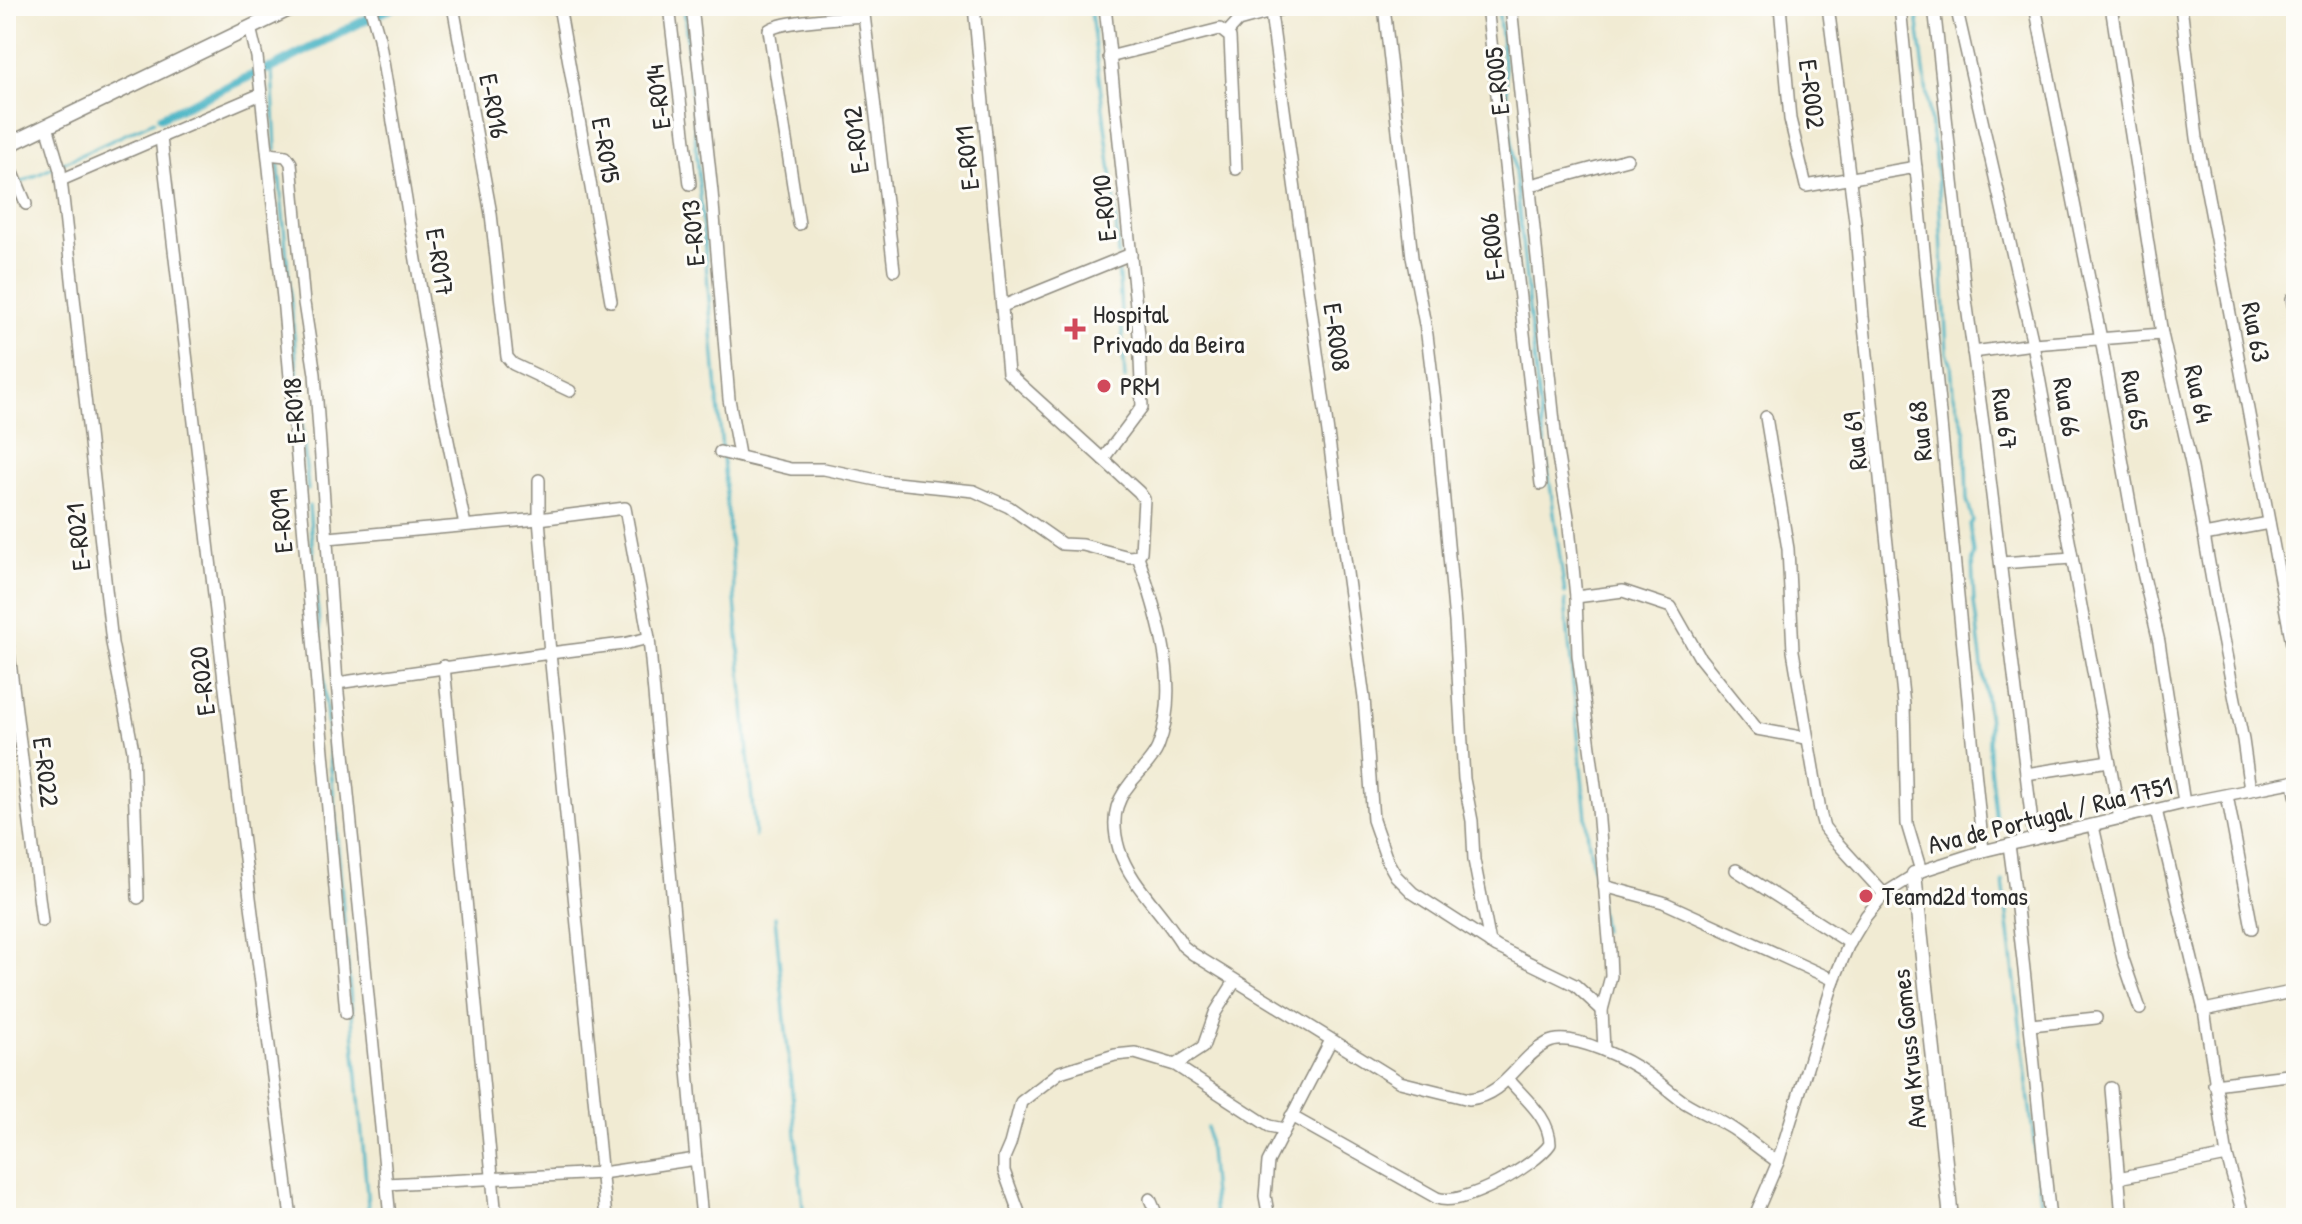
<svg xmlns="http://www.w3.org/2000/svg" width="2302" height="1224" font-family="'Patrick Hand',sans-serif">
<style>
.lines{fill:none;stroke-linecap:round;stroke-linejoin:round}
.stream{stroke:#47b3c4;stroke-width:3}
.canal{stroke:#47b3c4;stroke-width:9}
.minor-casing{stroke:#8e8b7f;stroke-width:14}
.tertiary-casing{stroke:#8e8b7f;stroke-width:17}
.minor{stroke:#fff;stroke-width:11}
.tertiary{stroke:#fff;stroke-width:14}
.poi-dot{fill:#d1495b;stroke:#fdfcf7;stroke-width:3}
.labels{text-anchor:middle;stroke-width:6;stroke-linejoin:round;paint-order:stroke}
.street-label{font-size:26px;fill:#2b2b2b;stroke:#fdfcf7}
.poi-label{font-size:26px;fill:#2b2b2b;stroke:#fdfcf7;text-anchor:start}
</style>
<rect width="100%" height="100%" fill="#fdfcf7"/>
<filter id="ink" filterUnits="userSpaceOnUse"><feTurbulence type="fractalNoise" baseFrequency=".0125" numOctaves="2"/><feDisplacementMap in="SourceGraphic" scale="16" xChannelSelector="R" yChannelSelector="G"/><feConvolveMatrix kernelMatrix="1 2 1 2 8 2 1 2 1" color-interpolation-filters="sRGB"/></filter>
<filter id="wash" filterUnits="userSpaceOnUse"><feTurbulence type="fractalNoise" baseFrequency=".006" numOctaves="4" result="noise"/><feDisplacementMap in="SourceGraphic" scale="32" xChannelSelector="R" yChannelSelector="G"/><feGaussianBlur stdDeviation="1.8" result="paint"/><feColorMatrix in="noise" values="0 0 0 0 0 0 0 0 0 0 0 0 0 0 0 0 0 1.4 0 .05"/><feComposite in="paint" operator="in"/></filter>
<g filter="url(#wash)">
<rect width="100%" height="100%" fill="#f1ebd3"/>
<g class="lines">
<g class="stream">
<polyline points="684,6 722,450"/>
<polyline points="1090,6 1115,204 1118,255"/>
<polyline points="1498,6 1538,396 1565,594"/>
<polyline points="1916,6 1939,191 1947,353 1951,363 1953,392 1965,431 1967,500 1973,521 1970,524 1974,553 1972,560 1974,602 1989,722 1989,756 1996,822"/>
<polyline points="272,68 276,149"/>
<polyline points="278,160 308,490"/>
<polyline points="63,163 154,121"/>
<polyline points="20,183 54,167"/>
<polyline points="1118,263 1125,379"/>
<polyline points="723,458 755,836"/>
<polyline points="309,506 369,1218"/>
<polyline points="1565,601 1588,838 1603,931"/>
<polyline points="2003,881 2043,1218"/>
<polyline points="775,917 804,1218"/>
<polyline points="1207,1127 1215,1218"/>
</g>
<g class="canal">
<polyline points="381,13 396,6"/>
<polyline points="262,70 272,68 369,18"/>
<polyline points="161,117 255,74"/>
</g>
</g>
</g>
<g filter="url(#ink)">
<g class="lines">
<defs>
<g id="minor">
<polyline points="370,6 379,38 437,386 465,525"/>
<polyline points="453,6 491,214 507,357 513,364 570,391"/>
<polyline points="559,6 611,301"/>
<polyline points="669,6 690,184"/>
<polyline points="692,6 712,192 729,399 739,455"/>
<polyline points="863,6 894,270"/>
<path d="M974,6l34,367 131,119 5,7 -3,53 -3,4c19,59 44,130 20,191 -4,10 -11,17 -18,25 -23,24 -31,43 -21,77 11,36 45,64 64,97l10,8 207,128 69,17c37,-4 48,-40 78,-56 24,-13 83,18 103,33 12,8 22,18 34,26 16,10 34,17 49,27 15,10 30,23 45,33"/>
<polyline points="1270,6 1364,698 1373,820 1387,860 1396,876 1413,893 1497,947 1575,985 1602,1010"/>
<polyline points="1384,6 1412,257 1427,335 1435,401 1455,622 1464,779 1472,821 1474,860 1490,943"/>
<polyline points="1487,6 1541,484"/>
<polyline points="1511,6 1557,451 1568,517 1576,597 1578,655 1598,809 1610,952 1611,976 1602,1010 1604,1050"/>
<polyline points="1780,6 1790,119 1806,186 1916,167"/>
<polyline points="1828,6 1855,221 1863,317 1904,705 1907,824 1921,871"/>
<polyline points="1900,6 1983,851"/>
<polyline points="1934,6 1965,292 1985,438 2034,839"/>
<polyline points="1956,6 2033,344 2120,819"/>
<polyline points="2035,6 2101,339 2139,555 2159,642 2184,803"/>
<polyline points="2111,6 2162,334 2192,468 2218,614 2243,740 2250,790"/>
<polyline points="2181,6 2197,138 2296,665"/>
<polyline points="250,27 257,57 283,298 346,1013"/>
<polyline points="1227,33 1238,21 1293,6"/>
<polyline points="1109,57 1220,29 1230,37 1236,169"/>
<polyline points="47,126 60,170 112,643 133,750 138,898"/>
<polyline points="161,138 242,835 291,1218"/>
<polyline points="268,154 286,156 291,163 304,303 315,374 337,683 390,1218"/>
<polyline points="6,156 26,204"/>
<polyline points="61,180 261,94"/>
<polyline points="1531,185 1627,159"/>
<path d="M799,224l-30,-194c14,-10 74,-12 95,-14"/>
<polyline points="2292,299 2296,317"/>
<polyline points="1003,306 1131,254"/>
<polyline points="1973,352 2033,344 2162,334"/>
<polyline points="1766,417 1788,549 1793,651 1821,816 1824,827 1832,837 1884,894"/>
<polyline points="720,452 791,469 824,469 886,482 974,491 1009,507 1062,544 1083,545 1129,557 1138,556"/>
<polyline points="1103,459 1142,407 1139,335 1105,6"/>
<polyline points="539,480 539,519 550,653 623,644 649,638"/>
<polyline points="2204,535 2269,523"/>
<polyline points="328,538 539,519 625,508 649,638 696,1159"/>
<polyline points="2001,563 2072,558"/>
<polyline points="1576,597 1623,591 1671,607 1700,658 1757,729 1806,738"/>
<polyline points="6,629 42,921"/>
<polyline points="444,666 496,1218"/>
<polyline points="337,683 550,653 606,1218"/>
<polyline points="2026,774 2109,761"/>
<polyline points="2294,781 2296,795"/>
<polyline points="2227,795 2252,928"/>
<polyline points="2156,810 2204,1010 2227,1156 2244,1218"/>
<polyline points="2093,826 2123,959 2140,1009"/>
<path d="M2009,845c17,124 27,248 41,373"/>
<polyline points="1736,870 1850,943"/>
<polyline points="1604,886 1663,902 1834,980"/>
<polyline points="2204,1010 2296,991"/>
<polyline points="2031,1025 2096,1018"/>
<polyline points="1175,1065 1203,1047 1215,1013 1235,981"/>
<polyline points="2214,1084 2296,1074"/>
<polyline points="2111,1088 2122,1218"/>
<path d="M1291,1116l146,82c25,10 99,-33 113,-54 0,-26 -25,-45 -41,-64"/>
<polyline points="2118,1178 2227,1156"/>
<polyline points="386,1184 602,1173 696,1159 702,1218"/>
<polyline points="1150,1199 1158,1218"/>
<polyline points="1021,1218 1004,1171 1004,1158 1010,1144 1021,1102 1060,1072 1115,1055 1135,1053 1175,1065 1269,1126 1284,1129"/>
<polyline points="1269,1218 1265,1196 1268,1162 1330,1042"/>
<polyline points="1754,1218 1778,1162 1834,980 1848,946 1866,916 1884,894 1921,871 1983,851 2184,803 2296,781"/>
</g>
<g id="tertiary">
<polyline points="6,146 295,6"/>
<polyline points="1914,874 1951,1218"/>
</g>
</defs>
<use href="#minor" class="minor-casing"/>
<use href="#tertiary" class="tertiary-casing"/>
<use href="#minor" class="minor"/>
<use href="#tertiary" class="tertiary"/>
</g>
</g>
<g class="poi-dot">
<path d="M1071 317h8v8h8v8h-8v8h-8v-8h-8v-8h8z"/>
<circle cx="1104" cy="386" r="8"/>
<circle cx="1866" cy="896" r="8"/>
</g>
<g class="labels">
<g class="street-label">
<text transform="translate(1497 81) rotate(-96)" y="9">E-R005</text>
<text transform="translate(1812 94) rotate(83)" y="9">E-R002</text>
<text transform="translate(658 97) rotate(-97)" y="9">E-R014</text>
<text transform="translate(494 106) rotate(79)" y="9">E-R016</text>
<text transform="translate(856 140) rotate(-97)" y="9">E-R012</text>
<text transform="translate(606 150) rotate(80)" y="9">E-R015</text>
<text transform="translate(967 158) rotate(-96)" y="9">E-R011</text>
<text transform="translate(1104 208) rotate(-96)" y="9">E-R010</text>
<text transform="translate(693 233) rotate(-95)" y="9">E-R013</text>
<text transform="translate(1492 247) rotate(-96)" y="9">E-R006</text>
<text transform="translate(440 262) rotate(81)" y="9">E-R017</text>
<text transform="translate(2256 332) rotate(79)" y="9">Rua 63</text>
<text transform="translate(1337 337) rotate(82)" y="9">E-R008</text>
<text transform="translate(2199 394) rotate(77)" y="9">Rua 64</text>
<text transform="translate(2135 400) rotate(80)" y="9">Rua 65</text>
<text transform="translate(2067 407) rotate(80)" y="9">Rua 66</text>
<text transform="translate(294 411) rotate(-94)" y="9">E-R018</text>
<text transform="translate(2005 419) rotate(82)" y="9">Rua 67</text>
<text transform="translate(1920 431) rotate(-96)" y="9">Rua 68</text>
<text transform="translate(1855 441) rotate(-97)" y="9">Rua 69</text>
<text transform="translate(281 521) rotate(-95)" y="9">E-R019</text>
<text transform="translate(78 537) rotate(-96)" y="9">E-R021</text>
<text transform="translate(202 681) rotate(-97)" y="9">E-R020</text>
<text transform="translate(46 772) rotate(83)" y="9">E-R022</text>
<text transform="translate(2050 815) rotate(-14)" y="9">Ava de Portugal / Rua 1751</text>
<text transform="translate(1909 1049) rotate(-96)" y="9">Ava Kruss Gomes</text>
</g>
<g class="poi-label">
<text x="1093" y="323">Hospital<tspan x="1093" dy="30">Privado da Beira</tspan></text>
<text x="1120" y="395">PRM</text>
<text x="1882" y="905">Teamd2d tomas</text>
</g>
</g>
<rect width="2302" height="1224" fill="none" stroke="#fdfcf7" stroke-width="32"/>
</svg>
